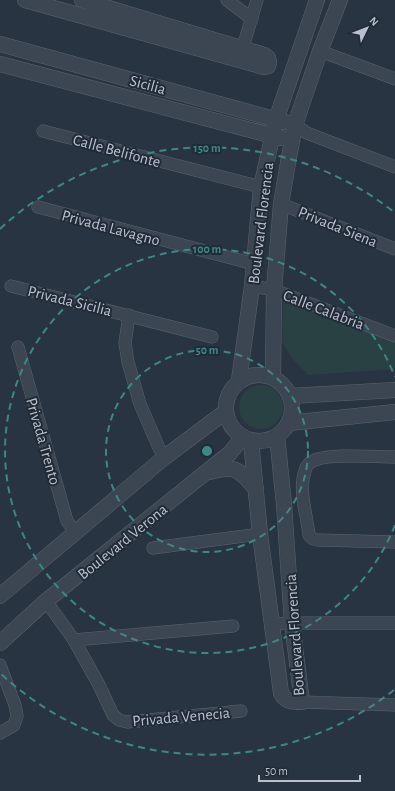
<svg xmlns="http://www.w3.org/2000/svg" width="395" height="791" font-family="'Alegreya Sans',sans-serif">
<style>
.green{fill:#2a4143}
.lines{fill:none;stroke-linecap:round;stroke-linejoin:round}
.minor-casing{stroke:#5b6470;stroke-width:13}
.tertiary-casing{stroke:#5b6470;stroke-width:16}
.minor{stroke:#3c4652;stroke-width:12}
.tertiary{stroke:#3c4652;stroke-width:15}
.ring{fill:none;stroke:#3a8986;stroke-width:2;stroke-dasharray:7 5}
.labels{text-anchor:middle;stroke-width:4;stroke-linejoin:round;paint-order:stroke}
.street-label{font-size:16px;fill:#bac1cc;stroke:#212b38}
.centre{fill:#3a8986;stroke:#212b38;stroke-width:2}
.ring-label{font-size:12px;text-anchor:middle;font-weight:bold;fill:#3a8986;stroke:#212b38;stroke-width:4;stroke-linejoin:round;paint-order:stroke}
</style>
<rect width="100%" height="100%" fill="#283442"/>
<g class="green">
<polygon points="283,298 395,338 395,369 308,375 292,358 282,342"/>
<circle cx="261" cy="407" r="22"/>
</g>
<g class="lines">
<defs>
<g id="minor">
<polyline points="227,0 252,19"/>
<polyline points="320,51 395,79"/>
<polyline points="240,57 257,0"/>
<polyline points="295,125 307,133 395,167"/>
<polyline points="43,131 261,187"/>
<polyline points="281,204 395,249"/>
<polyline points="38,207 254,264"/>
<polyline points="11,286 212,337"/>
<polyline points="252,286 274,290 395,336"/>
<polyline points="129,315 125,343 128,362 140,404 159,448 165,457"/>
<polyline points="18,347 67,521 75,532"/>
<path d="M395,457c-19,0 -64,-4 -80,3 -5,2 -9,5 -10,11 -7,19 2,44 4,64l4,4 5,1 77,2"/>
<polyline points="153,548 260,534"/>
<polyline points="46,601 74,640 99,685 113,715 119,720 127,722 241,711"/>
<polyline points="272,624 292,623 395,623"/>
<polyline points="74,640 233,626"/>
<polyline points="0,665 15,705 17,716 14,725 0,733"/>
<polyline points="302,702 395,705"/>
</g>
<g id="tertiary">
<polyline points="25,0 264,67 268,66 269,62 268,58 264,55 82,0"/>
<polyline points="0,44 285,122"/>
<polyline points="0,64 281,138"/>
<circle cx="259" cy="408" r="33"/>
<polyline points="273,377 274,290 281,204 288,163 295,125 320,51 340,0"/>
<polyline points="239,380 252,286 261,187 276,120 317,0"/>
<polyline points="290,396 395,390"/>
<polyline points="289,423 395,412"/>
<path d="M251,441l9,93 21,159c4,9 12,9 21,9l-10,-79 -8,-119 -7,-68"/>
<path d="M209,472c26,-7 29,-4 47,17"/>
<polyline points="0,596 165,457 225,412"/>
<polyline points="0,643 46,601 220,461 230,453 243,437"/>
</g>
</defs>
<use href="#minor" class="minor-casing"/>
<use href="#tertiary" class="tertiary-casing"/>
<use href="#minor" class="minor"/>
<use href="#tertiary" class="tertiary"/>
</g>
<g class="ring">
<circle cx="207" cy="451" r="101"/>
<path d="M395 525A202 202 0 1 1 395 377"/>
<path d="M394 690A303 303 0 0 1 0 673M0 229A303 303 0 0 1 394 212"/>
</g>
<g class="labels">
<g class="street-label">
<text transform="translate(148 84) rotate(15)" y="6">Sicilia</text>
<text transform="translate(117 150) rotate(15)" y="6">Calle Belifonte</text>
<text transform="translate(260 223) rotate(-83)" y="6">Boulevard Florencia</text>
<text transform="translate(338 226) rotate(22)" y="6">Privada Siena</text>
<text transform="translate(111 227) rotate(15)" y="6">Privada Lavagno</text>
<text transform="translate(70 300) rotate(14)" y="6">Privada Sicilia</text>
<text transform="translate(324 309) rotate(21)" y="6">Calle Calabria</text>
<text transform="translate(44 441) rotate(74)" y="6">Privada Trento</text>
<text transform="translate(122 541) rotate(-39)" y="6">Boulevard Verona</text>
<text transform="translate(294 635) rotate(-94)" y="6">Boulevard Florencia</text>
<text transform="translate(181 716) rotate(-5)" y="6">Privada Venecia</text>
</g>
</g>
<circle cx="207" cy="451" r="6" class="centre"/>
<g class="ring-label">
<text x="207" y="152">150 m</text>
<text x="207" y="253">100 m</text>
<text x="207" y="354">50 m</text>
</g>
<g transform="translate(367 28) rotate(47)" stroke="#212b38" stroke-width="3" paint-order="stroke">
<path d="M0-3L7 15L0 10L-7 15Z" fill="#bac1cc"/>
<text y="-6" font-size="11" font-weight="bold" text-anchor="middle" fill="#bac1cc">N</text>
</g>
<path d="M259 775v6h101v-6" fill="none" stroke="#bac1cc" stroke-width="2"/>
<text x="265" y="775" font-size="12" fill="#bac1cc" stroke="#212b38" stroke-width="3" paint-order="stroke">50 m</text>
</svg>
